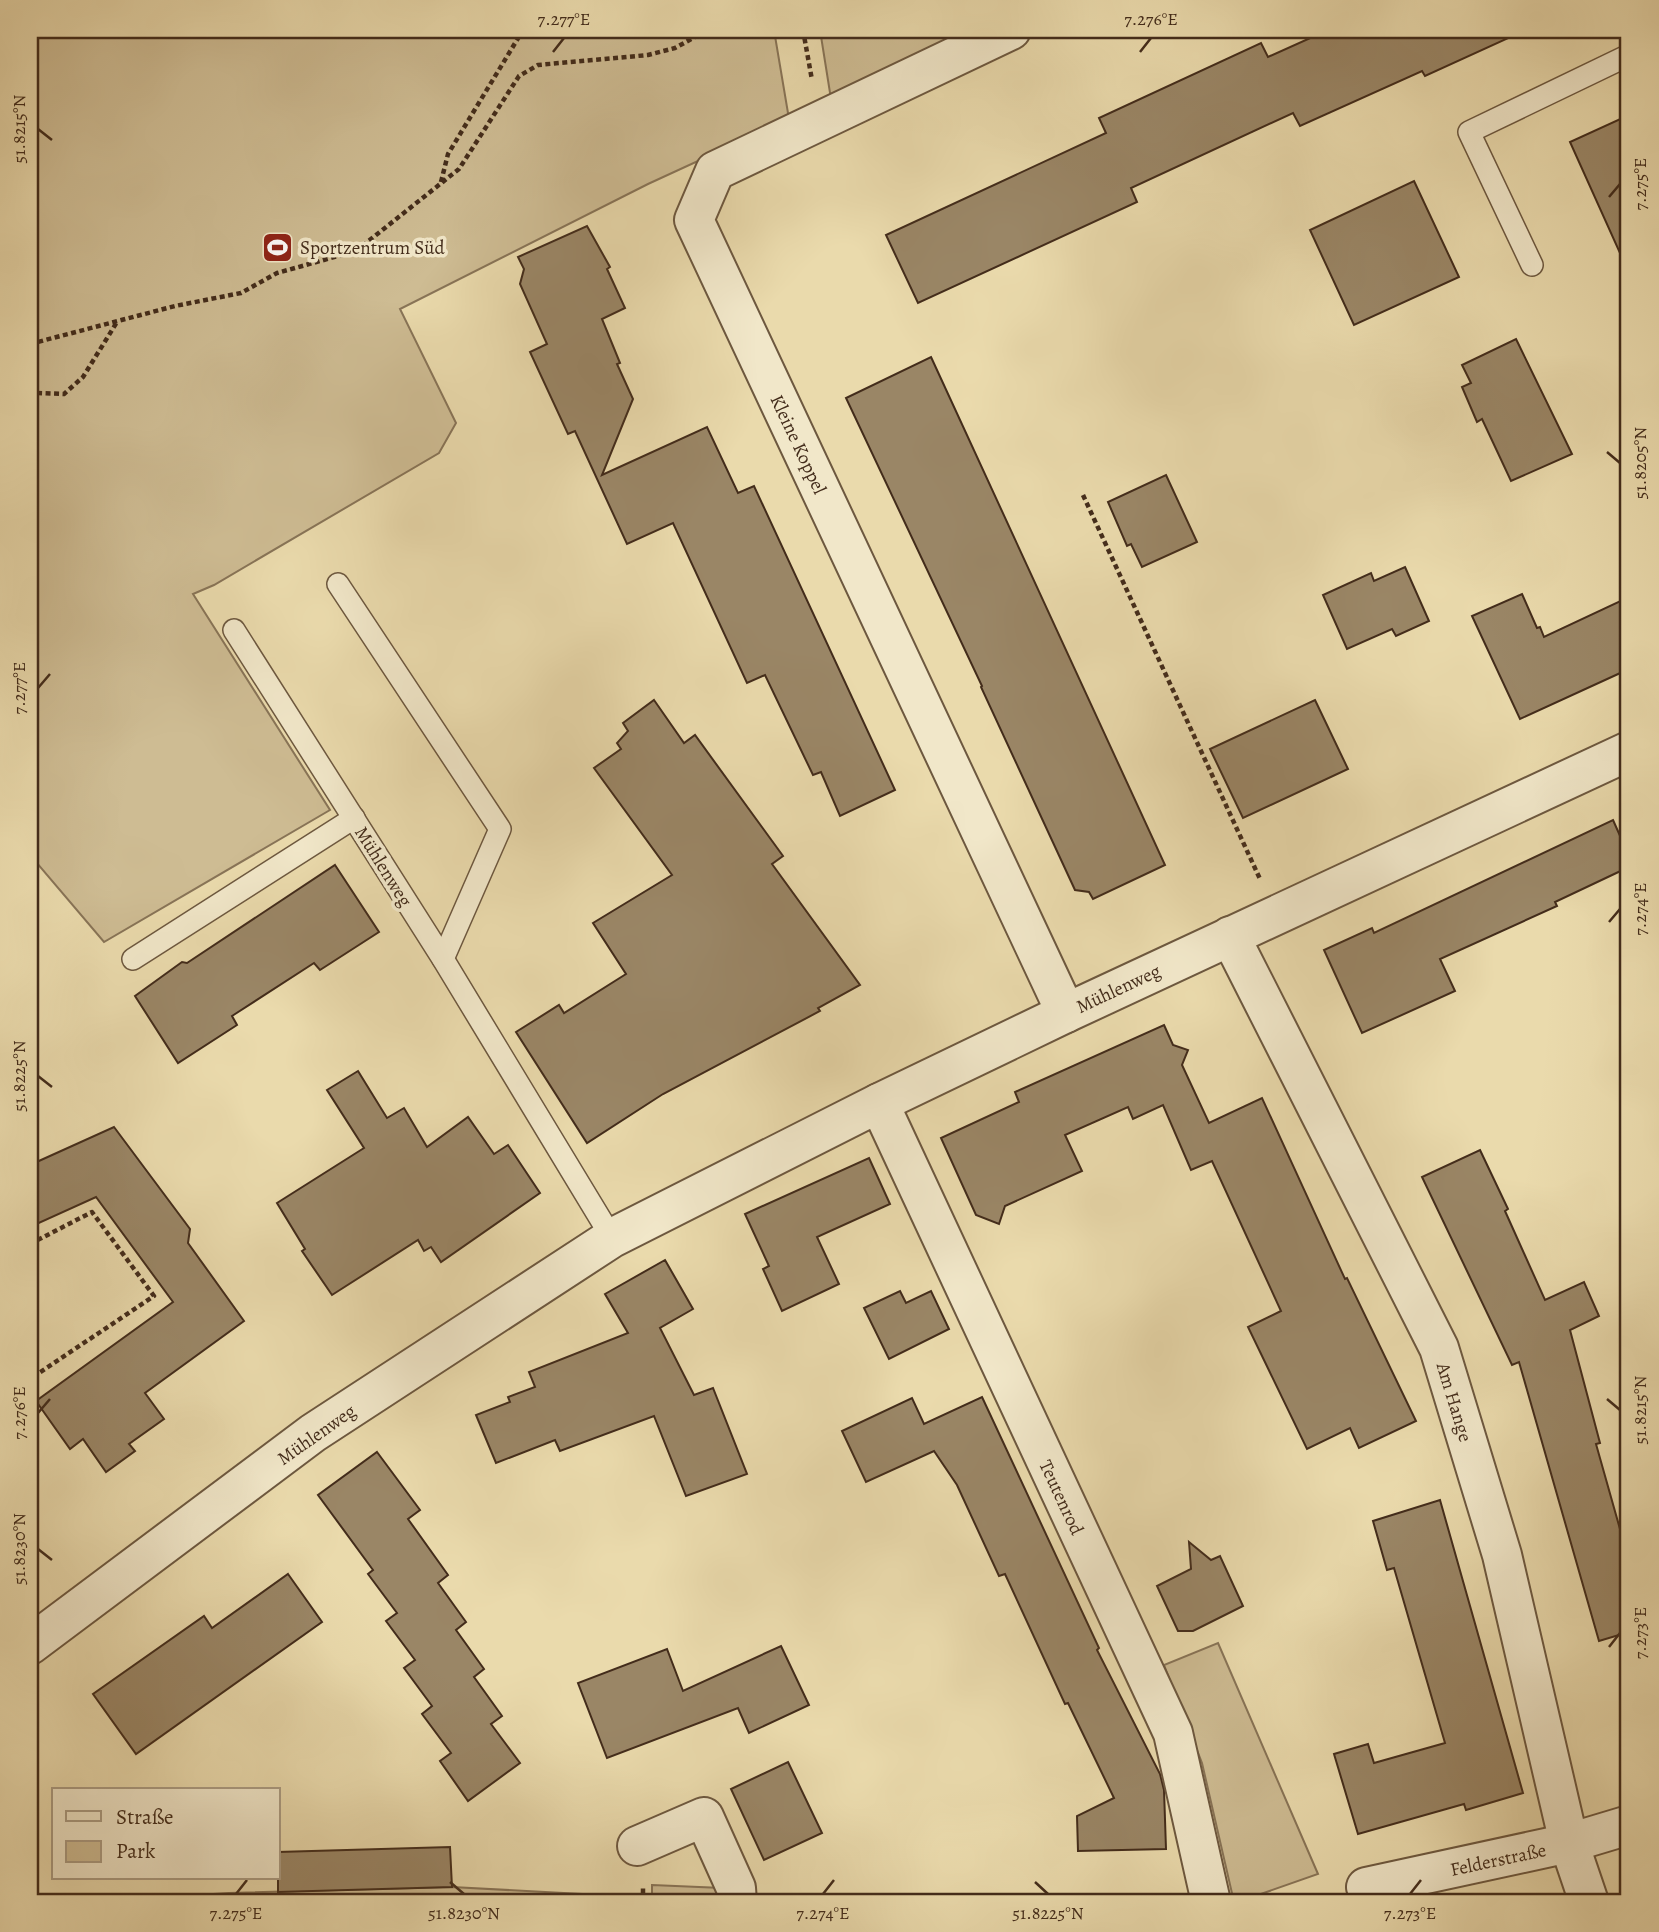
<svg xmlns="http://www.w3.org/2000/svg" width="1659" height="1932" font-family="Alegreya,serif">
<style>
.green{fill:#cebc93;stroke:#887457;stroke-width:2}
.building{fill:#9a8666;stroke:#432c1b;stroke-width:2}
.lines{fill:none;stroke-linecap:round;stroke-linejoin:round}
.service-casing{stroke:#6d583f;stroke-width:24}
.minor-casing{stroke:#6d583f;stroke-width:42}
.tertiary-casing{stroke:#6d583f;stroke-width:42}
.path{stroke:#432c1b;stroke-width:4.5;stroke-dasharray:5 3.5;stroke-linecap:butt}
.service{stroke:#f1e7c9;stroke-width:21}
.minor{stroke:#f1e7c9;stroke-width:38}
.tertiary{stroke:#f1e7c9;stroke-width:38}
.ticks{fill:none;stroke:#432c1b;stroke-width:2.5}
.labels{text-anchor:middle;stroke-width:7;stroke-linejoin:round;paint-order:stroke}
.poi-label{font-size:19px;fill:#432c1b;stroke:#f1e7c9;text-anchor:start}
.street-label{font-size:19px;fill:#432c1b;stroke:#f1e7c9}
.neatline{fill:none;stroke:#432c1b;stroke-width:2.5}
.ticks-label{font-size:18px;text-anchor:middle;fill:#432c1b}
</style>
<rect width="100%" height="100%" fill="#eadaac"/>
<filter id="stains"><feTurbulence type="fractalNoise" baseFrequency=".00286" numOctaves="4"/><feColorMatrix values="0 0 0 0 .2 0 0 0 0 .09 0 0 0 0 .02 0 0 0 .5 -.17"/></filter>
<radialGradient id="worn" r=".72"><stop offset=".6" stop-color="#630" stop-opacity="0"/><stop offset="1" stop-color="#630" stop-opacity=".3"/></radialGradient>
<g class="green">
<polygon points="30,30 774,30 789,119 648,184 400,309 456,423 439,453 214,585 193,594 330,810 104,942 30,855"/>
<polygon points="820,30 974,30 831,99"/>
<polygon points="1218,1643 1318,1874 1238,1902 1234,1902 1202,1763 1164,1665"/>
<polygon points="652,1885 722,1888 722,1902 652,1902"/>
<polygon points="452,1887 619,1896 619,1902 86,1902 229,1893"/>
</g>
<g class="building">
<polygon points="1328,30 1526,30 1425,76 1422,71 1300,126 1293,113 1131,188 1137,202 918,303 886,235 1106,133 1099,118 1261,43 1268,57"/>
<polygon points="1629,115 1629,273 1570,142"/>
<polygon points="1414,181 1459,277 1354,325 1310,230"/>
<polygon points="587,226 610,267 607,269 625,308 602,319 620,363 617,364 633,399 602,475 707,427 738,493 754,486 895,790 840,816 821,772 813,775 765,675 747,683 673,523 627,544 575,431 568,434 530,352 547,344 520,284 524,269 518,257"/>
<polygon points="1516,339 1572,454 1511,481 1482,419 1477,422 1462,387 1471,383 1462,365"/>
<polygon points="931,357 1165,865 1093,899 1089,892 1075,890 981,687 982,686 846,398"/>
<polygon points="1166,475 1197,542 1142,567 1131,544 1127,546 1108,502"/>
<polygon points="1405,567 1429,621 1396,636 1392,629 1347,649 1323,595 1371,573 1374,581"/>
<polygon points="1522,594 1537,628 1540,627 1544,637 1629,597 1629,669 1520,719 1472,616"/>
<polygon points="654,700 684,743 695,735 783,856 772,864 860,985 818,1008 820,1011 663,1094 587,1143 516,1032 559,1005 564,1013 626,974 593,923 672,875 594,768 621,749 617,743 628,731 623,723"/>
<polygon points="1315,700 1348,769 1243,818 1210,749"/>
<polygon points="1613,820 1629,856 1629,867 1555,902 1557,906 1440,959 1455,991 1362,1033 1324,950 1372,928 1374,933"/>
<polygon points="335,865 379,932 320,970 314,963 232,1016 237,1025 178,1063 135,996 182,962 187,963"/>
<polygon points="1164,1025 1173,1045 1188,1050 1182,1065 1209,1123 1262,1098 1345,1279 1347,1278 1416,1421 1359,1448 1350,1428 1307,1449 1248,1327 1281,1311 1212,1161 1191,1170 1163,1105 1133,1119 1128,1107 1065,1135 1082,1171 1005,1206 999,1224 976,1215 941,1138 1019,1102 1015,1092"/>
<polygon points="358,1071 387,1118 404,1108 427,1147 468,1117 494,1154 508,1145 540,1193 441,1262 431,1247 424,1251 418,1240 332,1295 302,1251 305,1249 277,1203 364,1148 327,1090"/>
<polygon points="114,1127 190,1229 188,1243 244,1321 145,1393 164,1419 129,1444 135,1451 106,1472 83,1439 70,1449 36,1401 173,1302 96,1197 30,1227 30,1165"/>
<polygon points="1480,1150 1508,1209 1505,1211 1545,1300 1584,1282 1599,1316 1570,1330 1600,1443 1596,1444 1629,1561 1629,1632 1599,1641 1519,1362 1512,1365 1422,1177"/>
<polygon points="869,1158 890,1204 817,1237 839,1284 782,1311 763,1269 769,1266 745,1214"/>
<polygon points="665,1260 693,1309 660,1328 694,1395 713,1388 747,1474 686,1496 654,1416 560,1451 555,1440 496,1463 476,1415 510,1402 508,1397 535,1387 529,1372 628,1333 605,1294"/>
<polygon points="900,1291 906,1303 931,1291 949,1329 889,1359 864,1308"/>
<polygon points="982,1397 1099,1648 1097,1650 1160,1774 1164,1790 1166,1849 1078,1851 1077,1816 1114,1798 1068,1703 1065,1704 1005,1574 999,1576 957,1485 934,1451 866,1482 842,1431 912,1398 924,1424"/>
<polygon points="377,1452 420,1510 408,1519 448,1575 438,1583 466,1622 456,1630 484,1669 474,1677 502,1716 491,1724 520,1763 468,1801 440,1761 451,1753 422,1714 432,1706 404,1668 415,1660 386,1621 397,1613 368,1574 373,1570 318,1495"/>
<polygon points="1440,1500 1523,1793 1466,1810 1464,1804 1358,1834 1334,1754 1368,1744 1374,1763 1445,1743 1394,1568 1387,1570 1373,1521"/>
<polygon points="1189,1542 1211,1560 1220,1556 1243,1606 1193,1631 1178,1631 1157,1586 1191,1569"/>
<polygon points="288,1574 322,1622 136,1754 93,1694 204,1616 212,1628"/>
<polygon points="781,1646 809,1705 749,1733 738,1708 607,1758 578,1683 667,1649 683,1691"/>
<polygon points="788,1762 822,1833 764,1860 731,1789"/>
<polygon points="450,1847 452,1887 278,1892 278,1852"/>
</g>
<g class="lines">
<defs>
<g id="service">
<polyline points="1532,265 1469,132 1629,55"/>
<polyline points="338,584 500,829 443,959"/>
<polyline points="234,630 443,959 612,1238"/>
<polyline points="133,959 354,818"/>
</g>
<g id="minor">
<polyline points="1011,30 715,171 694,220 1066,1013"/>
<polyline points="1230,936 1439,1348 1502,1555 1569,1843 1589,1902"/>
<polyline points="879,1103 1173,1733 1211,1902"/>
<polyline points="637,1846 704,1817 736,1888 737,1902"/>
<polyline points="1366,1887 1569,1843 1629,1825"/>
</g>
<polyline id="tertiary" points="30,1645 313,1433 612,1238 879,1103 1066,1013 1629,751"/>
</defs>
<use href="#service" class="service-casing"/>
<use href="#minor" class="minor-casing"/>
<use href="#tertiary" class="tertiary-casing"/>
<g class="path">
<polyline points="803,30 812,80"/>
<polyline points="441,182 448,154 523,30"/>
<polyline points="30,344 175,306 241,293 277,273 356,251 459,169 519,76 538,65 648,55 675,48 695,37 702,30"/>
<polyline points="30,388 38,393 64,394 83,377 117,322"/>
<polyline points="1083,495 1260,879"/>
<polyline points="30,1244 92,1212 154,1296 30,1379"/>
<polyline points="643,1902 643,1885"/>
<polyline points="1318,1902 1328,1899"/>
</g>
<use href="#service" class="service"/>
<use href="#minor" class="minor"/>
<use href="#tertiary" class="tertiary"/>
</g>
<path class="ticks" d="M553,52l11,-14M1140,52l11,-14M38,129l14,11M1609,197l11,-13M1607,452l13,11M38,688l12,-14M1609,922l11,-13M38,1076l14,11M1607,1399l13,11M38,1413l12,-14M38,1549l14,11M1609,1647l11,-14M450,1882l14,12M1035,1882l13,12M236,1894l11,-14M823,1894l11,-14M1410,1894l11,-14"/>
<defs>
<symbol id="stadium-square" viewBox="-11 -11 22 22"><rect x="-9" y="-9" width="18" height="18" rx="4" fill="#8f2418" stroke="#f1e7c9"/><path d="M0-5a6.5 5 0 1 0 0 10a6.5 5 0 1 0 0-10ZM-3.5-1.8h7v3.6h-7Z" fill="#fff"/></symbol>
</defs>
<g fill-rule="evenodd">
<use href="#stadium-square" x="260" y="230" width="35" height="35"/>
</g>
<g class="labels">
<g class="poi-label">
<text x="300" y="254">Sportzentrum Süd</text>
</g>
<g class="street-label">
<text transform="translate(799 444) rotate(65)" y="7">Kleine Koppel</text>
<text transform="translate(384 866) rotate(58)" y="7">Mühlenweg</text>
<text transform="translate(1118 988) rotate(-25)" y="7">Mühlenweg</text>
<text transform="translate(1455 1402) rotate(73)" y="7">Am Hange</text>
<text transform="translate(316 1434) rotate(-35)" y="7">Mühlenweg</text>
<text transform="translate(1062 1497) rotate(65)" y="7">Teutenrod</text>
<text transform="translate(1498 1859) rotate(-12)" y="7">Felderstraße</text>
</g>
</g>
<rect width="1659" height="1932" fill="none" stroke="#eadaac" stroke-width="77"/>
<rect x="52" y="1788" width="228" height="91" fill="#f1e7c9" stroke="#ab9c83" stroke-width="2"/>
<rect x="66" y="1811" width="35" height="10" fill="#f1e7c9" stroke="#ab9c83" stroke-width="2"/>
<text x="116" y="1824" font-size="21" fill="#432c1b">Straße</text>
<rect x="66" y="1841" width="35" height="21" fill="#cebc93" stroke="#ab9c83" stroke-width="2"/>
<text x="116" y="1858" font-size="21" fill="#432c1b">Park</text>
<rect x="38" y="38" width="1582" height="1856" class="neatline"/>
<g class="ticks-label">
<text x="564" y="25">7.277°E</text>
<text x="1151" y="25">7.276°E</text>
<text transform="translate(19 129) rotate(-90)" y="6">51.8215°N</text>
<text transform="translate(1640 184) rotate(-90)" y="6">7.275°E</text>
<text transform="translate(1640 463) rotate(-90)" y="6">51.8205°N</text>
<text transform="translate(19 688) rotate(-90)" y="6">7.277°E</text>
<text transform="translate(1640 909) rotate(-90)" y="6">7.274°E</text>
<text transform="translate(19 1076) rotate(-90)" y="6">51.8225°N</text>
<text transform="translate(1640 1410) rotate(-90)" y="6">51.8215°N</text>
<text transform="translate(19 1413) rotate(-90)" y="6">7.276°E</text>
<text transform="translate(19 1549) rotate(-90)" y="6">51.8230°N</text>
<text transform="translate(1640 1633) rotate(-90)" y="6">7.273°E</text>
<text x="236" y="1919">7.275°E</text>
<text x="464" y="1919">51.8230°N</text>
<text x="823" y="1919">7.274°E</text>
<text x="1048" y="1919">51.8225°N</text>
<text x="1410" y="1919">7.273°E</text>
</g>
<rect width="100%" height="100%" filter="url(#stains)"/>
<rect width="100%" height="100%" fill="url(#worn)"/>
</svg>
